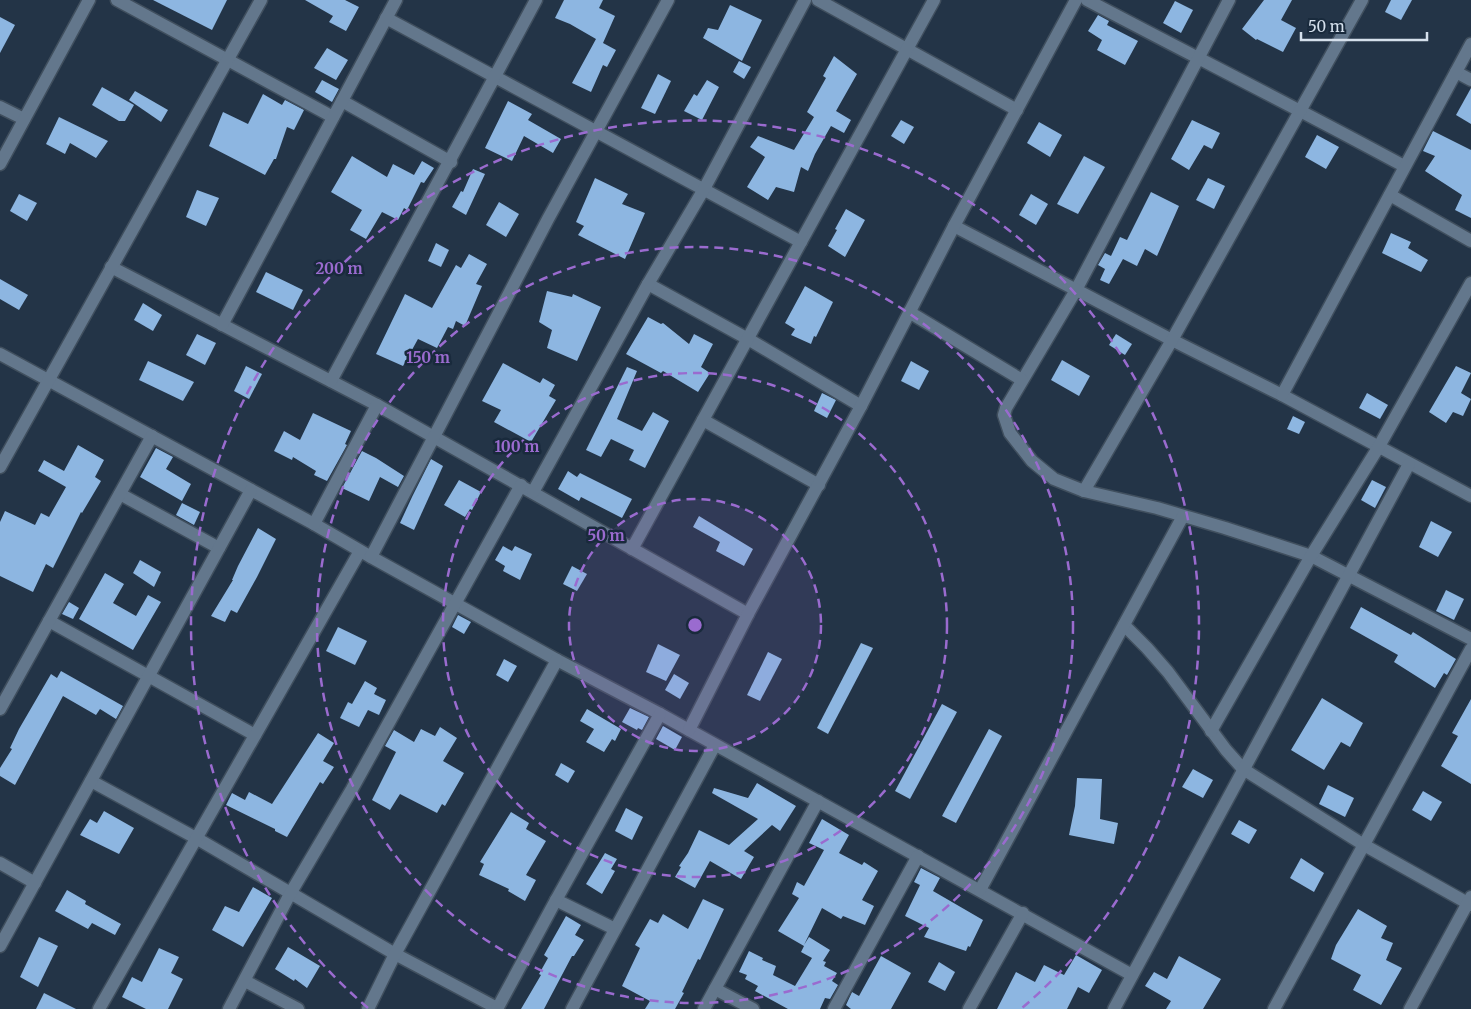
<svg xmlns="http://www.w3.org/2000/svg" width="1471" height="1009" font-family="Merriweather,serif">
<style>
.building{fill:#8db6e1}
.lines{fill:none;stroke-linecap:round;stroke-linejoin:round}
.minor-casing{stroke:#404f5e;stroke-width:15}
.minor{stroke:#63778c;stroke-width:12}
.ring{fill:none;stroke:#9a6bcf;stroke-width:2.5;stroke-dasharray:9 6}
.centre{fill:#9a6bcf;stroke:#192a3c;stroke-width:2.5}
.ring-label{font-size:15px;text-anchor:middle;font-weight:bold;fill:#9a6bcf;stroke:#192a3c;stroke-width:5;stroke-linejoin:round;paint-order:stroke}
</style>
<rect width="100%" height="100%" fill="#233447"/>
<g class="building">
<polygon points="153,0 227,0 212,30"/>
<polygon points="305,0 345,0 359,7 346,31 329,22 333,16"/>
<polygon points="564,0 603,0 599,8 615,16 603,43 616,50 607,67 603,65 591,92 572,83 596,39 570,24 555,18"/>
<polygon points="1264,0 1292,0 1281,20 1296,28 1283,52 1257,39 1256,40 1242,29"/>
<polygon points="1391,0 1412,0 1401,20 1385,12"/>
<polygon points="1175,1 1193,10 1181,33 1163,23"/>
<polygon points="730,5 762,20 742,61 703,38 708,28 718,30"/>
<polygon points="1098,15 1109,21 1107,25 1138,41 1125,65 1097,50 1102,40 1088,31"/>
<polygon points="0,17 15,25 0,53"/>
<polygon points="327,48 348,60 336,80 314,68"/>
<polygon points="834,56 857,74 836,111 851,120 844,133 831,126 815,154 808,171 801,167 794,192 776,187 768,200 747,187 765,157 750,147 758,136 794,150 814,117 807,112 826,78 823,76"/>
<polygon points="739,61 751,67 744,79 733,72"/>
<polygon points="658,74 671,81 655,114 641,108"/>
<polygon points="322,80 339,89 332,102 315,92"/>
<polygon points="707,80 719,87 702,120 684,111 694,94 697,96"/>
<polygon points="102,87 134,105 125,121 119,121 92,105"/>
<polygon points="1471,88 1471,124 1456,115"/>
<polygon points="135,91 168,110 161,122 129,100"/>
<polygon points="263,94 282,105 285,100 304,110 294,130 287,127 276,159 274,159 265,175 209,146 223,112 248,124"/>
<polygon points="508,101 532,114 528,120 561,139 553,153 524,136 512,161 485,148"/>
<polygon points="59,117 108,141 96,158 70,143 65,154 46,144"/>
<polygon points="901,120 914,127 904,144 891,136"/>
<polygon points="1192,120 1220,133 1212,149 1204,145 1189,170 1171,159"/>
<polygon points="1039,122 1062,135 1050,157 1027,143"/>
<polygon points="1433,131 1471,150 1471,218 1455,210 1462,195 1425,171 1435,156 1423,151"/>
<polygon points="1317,135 1339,147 1326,169 1305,157"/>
<polygon points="352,156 387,177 393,164 414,175 422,161 434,168 424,183 421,182 407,210 404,208 398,220 382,212 366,239 350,230 362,210 331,192"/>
<polygon points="1084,156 1105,167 1078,214 1057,204"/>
<polygon points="473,169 485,174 466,215 452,207 461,191 463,192"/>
<polygon points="595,178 628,194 622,204 645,213 625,259 578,235 584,226 576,222"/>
<polygon points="1208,178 1225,186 1214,209 1196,200"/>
<polygon points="197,190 219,198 206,226 186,217"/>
<polygon points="1151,192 1179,206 1157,256 1145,249 1137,266 1123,259 1109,284 1100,280 1105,269 1098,265 1105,253 1111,256 1120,237 1127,240"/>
<polygon points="19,194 37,203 27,221 10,211"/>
<polygon points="1031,194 1048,204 1036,225 1019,215"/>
<polygon points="499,202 519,214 506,237 486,225"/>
<polygon points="846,209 865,220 845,257 828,246 837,230 835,229"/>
<polygon points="1391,233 1411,242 1408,248 1428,260 1421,272 1382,253"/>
<polygon points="436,243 449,250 441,267 428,261"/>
<polygon points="469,254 487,264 476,284 482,286 465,326 456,321 453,329 448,327 437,348 418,339 403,366 376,354 405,294 432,308 456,265 461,268"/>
<polygon points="266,272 303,290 293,310 256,292"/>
<polygon points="0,279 28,295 19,310 0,299"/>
<polygon points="805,286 833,302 816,337 814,336 811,344 791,335 795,329 785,323"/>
<polygon points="547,291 572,297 573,294 601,307 577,361 547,348 552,330 539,322"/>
<polygon points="143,303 162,315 153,331 134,320"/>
<polygon points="648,317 661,324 663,323 689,344 694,334 713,344 701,367 710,373 698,392 663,371 661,373 626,354"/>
<polygon points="197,334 216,343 205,365 186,355"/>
<polygon points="1116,334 1132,344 1125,355 1109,345"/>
<polygon points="1062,360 1090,376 1079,396 1051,380"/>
<polygon points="148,361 194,382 183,401 139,380"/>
<polygon points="911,361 929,371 919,390 901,381"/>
<polygon points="503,363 540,383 543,378 555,385 549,396 556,400 531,442 494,422 501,410 482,401"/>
<polygon points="246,366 262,374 249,399 234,391"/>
<polygon points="1456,366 1471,373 1461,393 1471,399 1463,416 1453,412 1446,423 1429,412"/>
<polygon points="627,367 637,371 617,419 642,431 653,412 669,421 645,468 629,460 634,450 611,439 601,457 586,450"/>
<polygon points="822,393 836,400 827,418 814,411"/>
<polygon points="1367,393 1388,405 1380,419 1359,408"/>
<polygon points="313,413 351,431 345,444 347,445 327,481 314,475 316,471 293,457 292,460 274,451 284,431 300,440"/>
<polygon points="1293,416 1305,422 1299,434 1287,429"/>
<polygon points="78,445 104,460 95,477 101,481 82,513 81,512 53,568 46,564 33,592 0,576 0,522 5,511 35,525 41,513 49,517 66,487 38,471 44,460 64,471"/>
<polygon points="156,448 173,457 166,469 191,484 182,501 140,477"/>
<polygon points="362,451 376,458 404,476 398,487 380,477 369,501 342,488"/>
<polygon points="431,459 443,466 414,530 400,523 412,497"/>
<polygon points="568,471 577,477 580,473 632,499 622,518 581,497 579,501 558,489"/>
<polygon points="459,480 481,492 472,510 470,509 465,517 444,505"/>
<polygon points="1372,480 1386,487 1375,508 1361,500"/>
<polygon points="182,503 200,512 194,525 176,515"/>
<polygon points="699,516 753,549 744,566 716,551 720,542 693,527"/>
<polygon points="1431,521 1452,532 1438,557 1419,547"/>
<polygon points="258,528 276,539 257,577 237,613 231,610 225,622 211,616 233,580 232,580 238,566"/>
<polygon points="503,546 512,551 515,546 532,554 520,580 503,571 505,566 495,560"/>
<polygon points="140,560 161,572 154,587 133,573"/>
<polygon points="572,566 587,574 577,591 563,584"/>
<polygon points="105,573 124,584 113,603 136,616 148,595 161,602 133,650 79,619"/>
<polygon points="1446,590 1464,599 1454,620 1436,611"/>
<polygon points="69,602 79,608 73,619 62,614"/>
<polygon points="1361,607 1411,635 1413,632 1456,659 1447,675 1444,673 1435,688 1394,662 1398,655 1350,628"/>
<polygon points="458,615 471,622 464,634 452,627"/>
<polygon points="338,627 367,641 355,665 326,651"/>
<polygon points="861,643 873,648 828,734 817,728"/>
<polygon points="658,644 680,655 666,681 646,672"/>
<polygon points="768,652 782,659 760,701 747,695"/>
<polygon points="504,659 517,666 508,682 496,675"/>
<polygon points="61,671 123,706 116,719 100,709 96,715 63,696 15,785 0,776 0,768 12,749 10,748 19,729 51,674 57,678"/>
<polygon points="674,674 689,683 680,699 665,690"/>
<polygon points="365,681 377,688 374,694 386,700 379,715 368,710 359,727 340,718 348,702 352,704"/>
<polygon points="1322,698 1363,723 1350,747 1341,742 1324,770 1291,750"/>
<polygon points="1471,699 1471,784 1441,766 1458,736 1452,733"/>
<polygon points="942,704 957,712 910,799 895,791"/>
<polygon points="630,708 649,717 642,730 638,728 637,730 622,722"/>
<polygon points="587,709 621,729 615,741 612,739 604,752 586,742 594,729 580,721"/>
<polygon points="663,726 682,737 675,750 656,739"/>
<polygon points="440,727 457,738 443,761 464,773 445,806 442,804 437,813 400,794 390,810 372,800 396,752 385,746 394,730 414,742 421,729 435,736"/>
<polygon points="989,729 1002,736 956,823 942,816"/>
<polygon points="318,733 334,743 323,761 334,767 323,784 320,782 287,837 275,831 275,829 226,805 232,793 245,800 249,792 272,804"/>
<polygon points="561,763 575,771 568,783 555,775"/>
<polygon points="1193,769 1213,780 1203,798 1182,787"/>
<polygon points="1077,778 1102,779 1100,819 1118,823 1114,844 1069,835 1075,806"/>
<polygon points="757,783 796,806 780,831 772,825 744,851 754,857 741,879 710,861 695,888 675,877 681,867 679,866 688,853 699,830 729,845 758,819 712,793 714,788 748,798"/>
<polygon points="1328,785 1354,798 1345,817 1319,804"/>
<polygon points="1423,791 1442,802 1431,821 1412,810"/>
<polygon points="626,808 643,817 632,840 615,831"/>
<polygon points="104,811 134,828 119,854 80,835 90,819 97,823"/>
<polygon points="511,812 529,823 526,829 546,841 526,875 536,880 525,901 508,891 509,889 479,875 484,864 480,862"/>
<polygon points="822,819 849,835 839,853 862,865 864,862 878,871 862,900 874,906 865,925 843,916 841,919 822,908 804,945 809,937 830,950 823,961 826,962 824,966 837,973 832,981 838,985 830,999 825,998 820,1009 788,1009 755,991 758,986 745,979 747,975 739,972 749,951 763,958 762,960 776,966 773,975 795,986 812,958 801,952 804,946 778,931 799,898 792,894 797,882 804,886 824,850 809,843"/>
<polygon points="1239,820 1257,830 1249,844 1231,834"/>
<polygon points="605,853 617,859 611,869 615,871 602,894 586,884"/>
<polygon points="1301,858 1324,873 1314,892 1290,878"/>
<polygon points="921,868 940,878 933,891 983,920 970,947 968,946 966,951 924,937 929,928 905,916 920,885 914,882"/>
<polygon points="253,887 272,898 243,947 212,930 225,906 239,912"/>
<polygon points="67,890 86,901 85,904 121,924 115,935 92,923 88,929 55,911"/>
<polygon points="703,899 724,909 700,960 698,959 682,992 684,993 675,1009 645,1009 650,1001 622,986 640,948 635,945 650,919 658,923 663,914 688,929"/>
<polygon points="1358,909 1387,926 1381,938 1393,943 1386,960 1402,968 1381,1005 1353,990 1361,975 1331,959 1336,945"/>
<polygon points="566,916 581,925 575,935 584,940 574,956 572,956 544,1009 521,1009 541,975 539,974 548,958 544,955"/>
<polygon points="39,937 58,946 38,987 20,977"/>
<polygon points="288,947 320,966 307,988 295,979 294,981 275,969"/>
<polygon points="159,948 179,957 171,973 183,979 168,1009 146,1009 122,997 132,977 142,982"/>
<polygon points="1076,955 1102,970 1089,993 1078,987 1067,1009 997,1009 1016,972 1035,982 1044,965 1064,975"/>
<polygon points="881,956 911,973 891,1009 851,1009 846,1005 852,992 859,996"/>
<polygon points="1179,956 1221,979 1203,1009 1166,1009 1171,1001 1145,986 1154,972 1167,979"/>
<polygon points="939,962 955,972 945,991 928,982"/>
<polygon points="44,993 76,1009 36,1009"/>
</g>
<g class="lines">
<defs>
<g id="minor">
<polyline points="117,0 333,117"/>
<polyline points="818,0 1017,110"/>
<path d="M1087,0c106,56 212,109 317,166"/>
<polyline points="1229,0 1076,290 1006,408 1004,415 1010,433 1032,461 1054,479 1084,491 1157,508 1225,528 1311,556 1471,639"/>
<polyline points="386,18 801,242"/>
<polyline points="1456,72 1471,80"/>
<polyline points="342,101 451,162"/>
<polyline points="0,107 24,119"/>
<polyline points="0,164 89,0"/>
<polyline points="1390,195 1471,241"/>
<polyline points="954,226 1172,340 1282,395 1471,496"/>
<polyline points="111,267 377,405 748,614"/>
<polyline points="648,284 748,339 861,406"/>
<polyline points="909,312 1022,380"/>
<polyline points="222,325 396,0"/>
<polyline points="0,354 314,524 371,557 557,660 660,714 1132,975"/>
<polyline points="331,381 536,0"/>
<polyline points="1282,395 1471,44"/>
<polyline points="703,420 819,485"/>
<polyline points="0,467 261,0"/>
<polyline points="1084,491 1172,340 1362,0"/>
<polyline points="533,492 648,284 704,189 805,0"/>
<polyline points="120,494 219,548"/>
<polyline points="314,524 377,405"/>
<polyline points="632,549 934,0"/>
<polyline points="371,557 548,219 668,0"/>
<polyline points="49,621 255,735"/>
<polyline points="1124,625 1147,648 1168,672 1226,750 1243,769 1364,845 1471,905"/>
<polyline points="0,709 152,436"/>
<polyline points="689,730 748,614 861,406 954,226 1076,0"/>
<polyline points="1211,731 1311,556 1378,448 1471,283"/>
<polyline points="91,781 196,838 395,954 497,1008"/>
<polyline points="0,863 35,883"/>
<polyline points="980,890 1183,516"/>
<polyline points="556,900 615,929"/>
<polyline points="0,946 251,490"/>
<polyline points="245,981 298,1009"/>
<polyline points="715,989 753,1009"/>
<polyline points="99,1009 360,551"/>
<polyline points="229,1009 290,894 352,789 521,485"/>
<polyline points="368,1009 395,954 557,660"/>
<polyline points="497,1009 556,900 660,714"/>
<polyline points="572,1009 715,745"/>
<polyline points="704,1009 818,801"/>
<polyline points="834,1009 918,856"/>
<polyline points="969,1009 1023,913"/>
<polyline points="1114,1009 1409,464"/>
<polyline points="1274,1009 1471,649"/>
<polyline points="1410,1009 1471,897"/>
</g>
</defs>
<use href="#minor" class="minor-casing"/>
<use href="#minor" class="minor"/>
</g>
<circle cx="695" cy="625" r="126" fill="#9a6bcf" fill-opacity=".12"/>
<g class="ring">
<circle cx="695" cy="625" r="126"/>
<circle cx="695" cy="625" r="252"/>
<circle cx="695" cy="625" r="378"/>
<path d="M368 1008A504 504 0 1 1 1022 1008"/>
</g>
<circle cx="695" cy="625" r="8" class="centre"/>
<g class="ring-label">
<text x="339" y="274">200 m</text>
<text x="428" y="363">150 m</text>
<text x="517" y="452">100 m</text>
<text x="606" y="541">50 m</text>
</g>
<path d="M1301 32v8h126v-8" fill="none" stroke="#d5e0ec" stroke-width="2.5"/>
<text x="1308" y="32" font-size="15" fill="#d5e0ec" stroke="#192a3c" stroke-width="4" paint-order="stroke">50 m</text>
</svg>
